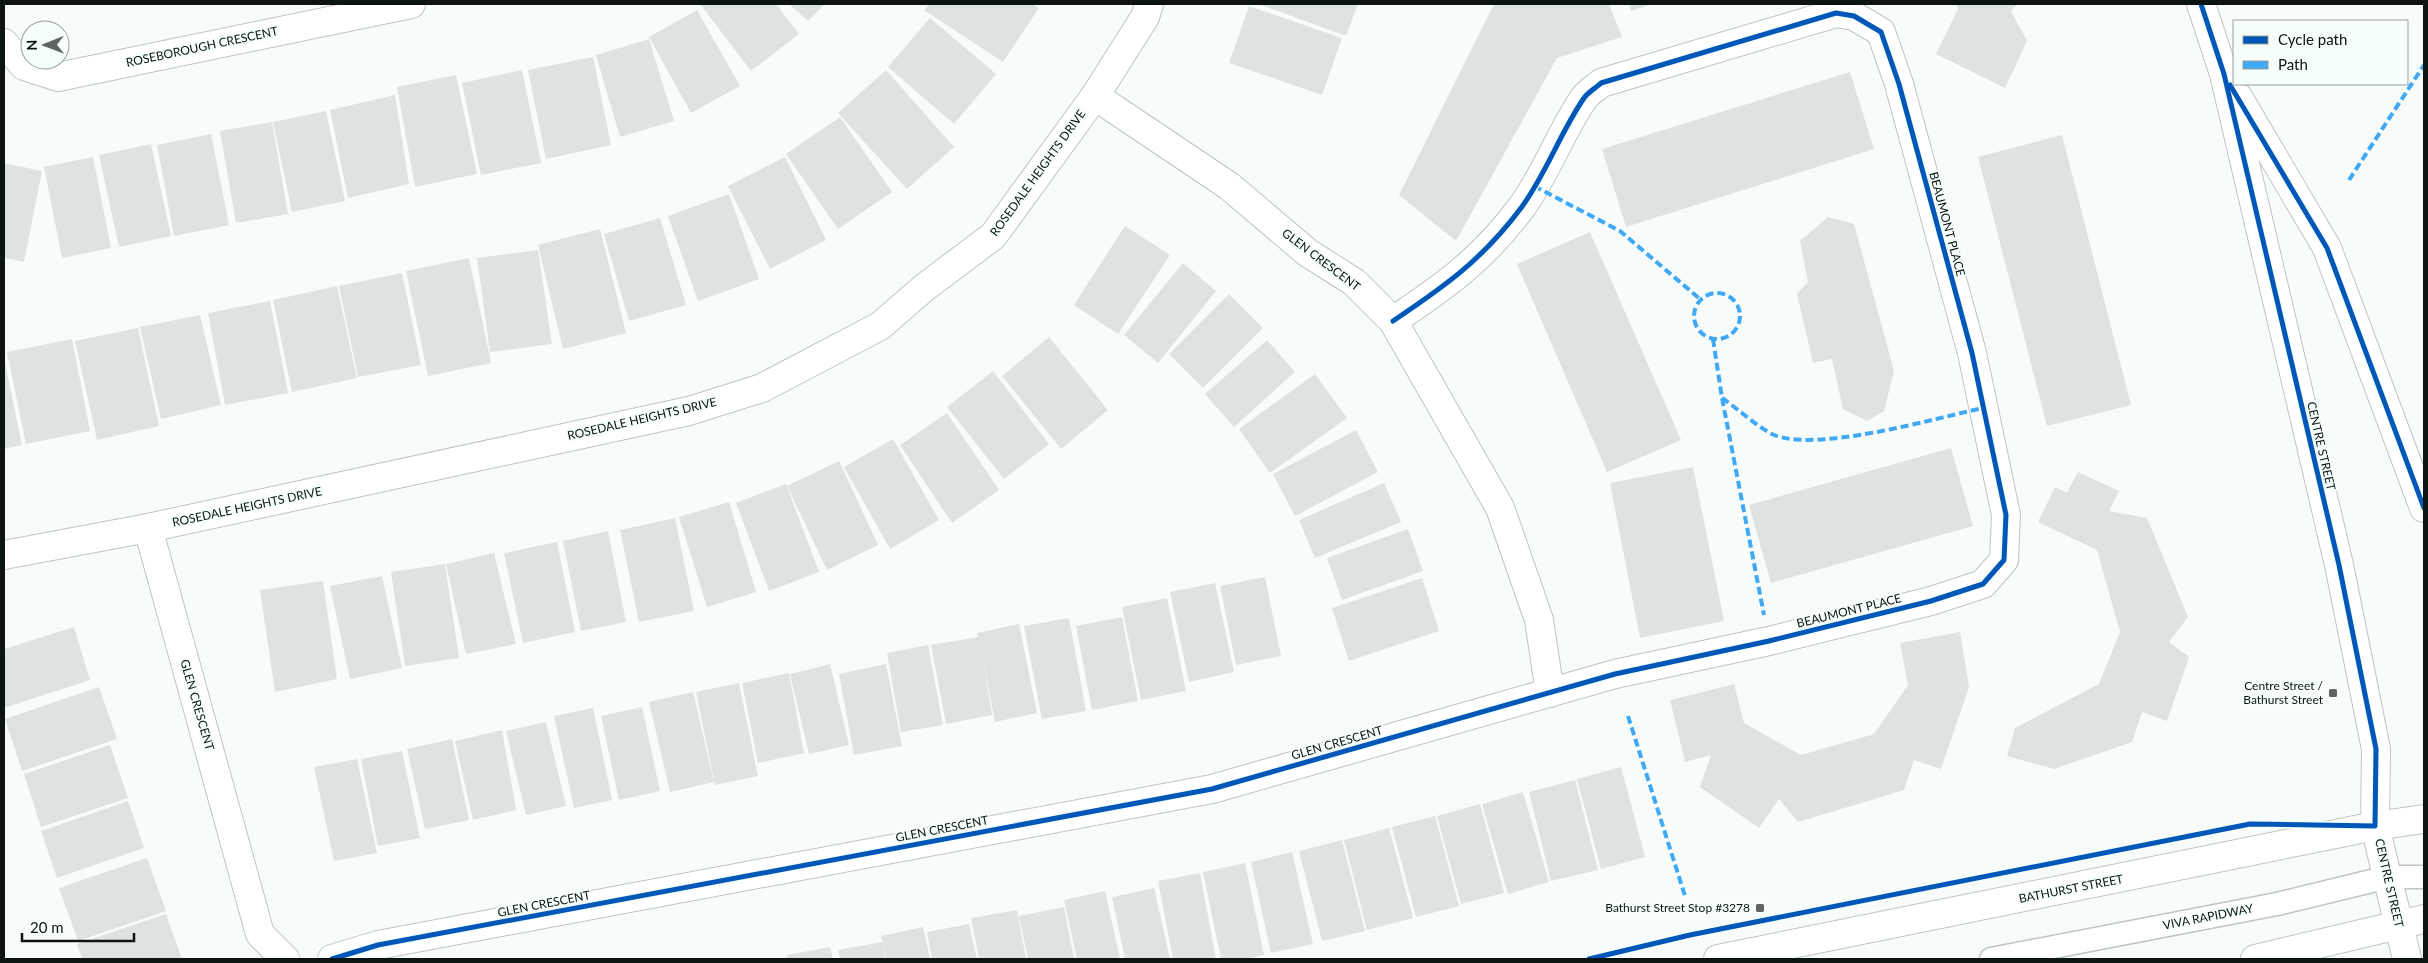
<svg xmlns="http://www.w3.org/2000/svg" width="2428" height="963" font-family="Lato,sans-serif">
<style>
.building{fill:#dce3e1}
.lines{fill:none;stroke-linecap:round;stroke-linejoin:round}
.service-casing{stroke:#bec5c2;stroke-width:25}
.minor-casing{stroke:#bec5c2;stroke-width:30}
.secondary-casing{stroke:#bec5c2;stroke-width:30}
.service{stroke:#fefffe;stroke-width:22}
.minor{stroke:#fefffe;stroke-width:28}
.secondary{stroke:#fefffe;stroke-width:28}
.quiet{stroke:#3fa9f5;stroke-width:4;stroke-dasharray:8 4;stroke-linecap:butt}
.cycleway-casing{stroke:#f5fefb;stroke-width:8}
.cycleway{stroke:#0057b8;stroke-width:5}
.poi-dot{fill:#5e6563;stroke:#f5fefb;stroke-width:2}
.labels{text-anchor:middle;stroke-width:4.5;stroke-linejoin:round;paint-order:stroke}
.street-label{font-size:12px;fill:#0c1412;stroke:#f5fefb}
.poi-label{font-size:12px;fill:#0c1412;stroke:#f5fefb;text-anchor:end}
</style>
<rect width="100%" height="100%" fill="#f7fcfa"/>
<g class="building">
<polygon points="700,4 776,4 799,34 751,71"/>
<polygon points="789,4 825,4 808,21"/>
<polygon points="929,4 1032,4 1039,8 1003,62 924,10"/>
<polygon points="1258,4 1358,4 1346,36"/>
<polygon points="1494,4 1609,4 1622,37 1557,58 1456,241 1399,195"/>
<polygon points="1629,4 1652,4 1631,11"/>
<polygon points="1956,4 2017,4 2011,11 2027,41 2005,88 1936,54 1958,9"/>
<polygon points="1249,6 1342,38 1322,95 1229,63"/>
<polygon points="697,10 740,86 691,113 649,37"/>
<polygon points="930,18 996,74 954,124 888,67"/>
<polygon points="649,39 674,121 620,137 596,55"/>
<polygon points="593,57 611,145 546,159 528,70"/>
<polygon points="522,70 541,163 481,175 462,83"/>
<polygon points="886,70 954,147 907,189 838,113"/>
<polygon points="1850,72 1874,149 1626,227 1602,149"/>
<polygon points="456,75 477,174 415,187 397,87"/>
<polygon points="395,95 409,184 348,198 330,110"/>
<polygon points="326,111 345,201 292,212 273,122"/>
<polygon points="840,117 892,192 838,229 786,154"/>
<polygon points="272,122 288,214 236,223 220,131"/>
<polygon points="211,134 229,225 174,236 157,145"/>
<polygon points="2062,135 2131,405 2047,426 1978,157"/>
<polygon points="151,144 171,236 119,247 99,155"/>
<polygon points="93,157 111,248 62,258 44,167"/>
<polygon points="785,157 826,240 770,269 728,186"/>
<polygon points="4,163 42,171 24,262 4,258"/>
<polygon points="729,194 759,279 698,301 668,216"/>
<polygon points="1828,217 1854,224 1894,371 1884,411 1867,421 1843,409 1832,359 1813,363 1797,294 1808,282 1800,241"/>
<polygon points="660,218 686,305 629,321 604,234"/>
<polygon points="1125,226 1170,255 1118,334 1074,305"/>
<polygon points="600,229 626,333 563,349 538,245"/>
<polygon points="1590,232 1681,440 1607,472 1517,264"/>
<polygon points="538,250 552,344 490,352 477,258"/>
<polygon points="469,258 491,363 428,376 406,271"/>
<polygon points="1183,263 1216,291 1158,363 1124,335"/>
<polygon points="402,273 421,365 358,377 339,286"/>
<polygon points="337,286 357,378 292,392 273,300"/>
<polygon points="1229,294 1263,328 1203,388 1169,354"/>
<polygon points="270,301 288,393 225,405 208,313"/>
<polygon points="200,315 221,405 161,419 140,327"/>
<polygon points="138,328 159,426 97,440 75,341"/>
<polygon points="1049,337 1108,410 1061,449 1002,376"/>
<polygon points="72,339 90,431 26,444 7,352"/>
<polygon points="1267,340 1295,372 1234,427 1205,394"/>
<polygon points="4,358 22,445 4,449"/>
<polygon points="993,371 1049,444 1004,479 947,407"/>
<polygon points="1315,374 1347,418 1270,473 1239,429"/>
<polygon points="947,413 999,490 952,523 900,445"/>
<polygon points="1356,430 1378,472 1295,516 1273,474"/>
<polygon points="893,439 939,520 890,549 844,467"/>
<polygon points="1951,448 1973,526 1771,583 1749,505"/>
<polygon points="839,461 878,545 827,570 787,486"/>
<polygon points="1693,467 1724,621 1640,638 1610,483"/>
<polygon points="2078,472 2119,491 2109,511 2147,518 2188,617 2169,642 2189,657 2167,721 2142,712 2132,742 2054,769 2007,756 2015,728 2099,684 2120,632 2097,550 2038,522 2055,487 2067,493"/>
<polygon points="1384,483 1401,522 1315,558 1299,520"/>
<polygon points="786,484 819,572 769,591 736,503"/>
<polygon points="729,502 756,592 707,607 679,517"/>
<polygon points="675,518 694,611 639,622 620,530"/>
<polygon points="1408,529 1423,571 1342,600 1327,558"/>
<polygon points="608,531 626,622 581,631 563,541"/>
<polygon points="557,542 575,632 523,643 504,553"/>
<polygon points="494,553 516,644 466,654 446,564"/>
<polygon points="445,564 459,658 405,666 391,572"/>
<polygon points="382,576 402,668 350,679 330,586"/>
<polygon points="1265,577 1281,656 1236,665 1220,586"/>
<polygon points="1422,578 1439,631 1349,661 1332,608"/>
<polygon points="323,581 337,679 275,692 260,590"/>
<polygon points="1215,583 1234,672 1189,682 1170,592"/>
<polygon points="1167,598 1186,691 1141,700 1122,607"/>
<polygon points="1122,617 1138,701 1092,710 1076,626"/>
<polygon points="1069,618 1086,711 1042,719 1024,626"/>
<polygon points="1019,624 1037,713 995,722 983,660 992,715 946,724 931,645 978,637 977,633"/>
<polygon points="74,627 90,680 4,708 4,649"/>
<polygon points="1960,632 1969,687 1941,769 1914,760 1904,790 1798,822 1779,799 1759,828 1700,787 1711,755 1685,762 1670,700 1734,684 1744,723 1801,755 1874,734 1908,685 1900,643"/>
<polygon points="928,645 943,725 901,732 887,653"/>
<polygon points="830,664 849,745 809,754 790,674"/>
<polygon points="886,664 902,746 854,755 839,674"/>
<polygon points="789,673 804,753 758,763 742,683"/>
<polygon points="739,683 758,776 715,785 696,692"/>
<polygon points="99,687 117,739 22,771 5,719"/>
<polygon points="693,692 714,782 670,792 649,702"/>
<polygon points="642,707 660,791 619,800 601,716"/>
<polygon points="593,708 612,800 574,808 554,716"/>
<polygon points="546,722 566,806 526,815 506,731"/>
<polygon points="502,730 516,810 473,820 455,741"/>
<polygon points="452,739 469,820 425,829 407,749"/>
<polygon points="110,745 128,798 41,827 24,774"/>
<polygon points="402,751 420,838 378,846 361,759"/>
<polygon points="357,759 377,853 334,861 314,767"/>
<polygon points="1621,767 1645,857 1601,869 1577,779"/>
<polygon points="1575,780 1598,870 1551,881 1529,792"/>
<polygon points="1523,792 1549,882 1508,894 1482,804"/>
<polygon points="128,801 144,848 57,878 41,831"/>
<polygon points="1480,804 1504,893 1461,904 1437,816"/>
<polygon points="1435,816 1459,906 1416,917 1392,827"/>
<polygon points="1389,828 1413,918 1367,930 1344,840"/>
<polygon points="1342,840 1365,931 1322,941 1299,851"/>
<polygon points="1292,852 1313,944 1271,953 1251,862"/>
<polygon points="147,858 166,911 78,941 59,888"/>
<polygon points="1245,863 1264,955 1245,959 1221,959 1203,872"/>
<polygon points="1200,873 1216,959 1173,959 1158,881"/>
<polygon points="1154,888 1170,959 1125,959 1112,897"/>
<polygon points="1105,891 1120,959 1077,959 1064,900"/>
<polygon points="1064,907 1074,959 1028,959 1019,916"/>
<polygon points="1017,910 1026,959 979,959 971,918"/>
<polygon points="166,914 182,959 82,959 77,944"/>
<polygon points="969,924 977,959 932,959 927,932"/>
<polygon points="923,927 930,959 886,959 883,946 885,959 840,959 838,950 883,942 881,936"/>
<polygon points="830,947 833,959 788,959 787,955"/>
</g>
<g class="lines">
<defs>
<polyline id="service" points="1991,959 2277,904 2388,877 2424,877"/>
<g id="minor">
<polyline points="4,43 24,66 58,77 411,4"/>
<polyline points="1095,96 1229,186 1308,253 1354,282 1393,321 1500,508 1539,620 1550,693"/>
<polyline points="148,528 260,934 285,959"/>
<polyline points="4,555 148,528 689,411 762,388 880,326 925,287 993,236 1095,96 1145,17 1149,4"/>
<path d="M332,959l46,-14 834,-156 403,-115 154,-33 162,-40 52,-17 21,-24 2,-45 -34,-162 -73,-269 -18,-52 -27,-16 -18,-3 -235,70c-5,5 -13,9 -17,15 -24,35 -38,76 -63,110 -39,52 -76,78 -128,113"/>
</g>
<g id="secondary">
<polyline points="2201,4 2224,74 2339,565 2376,749 2375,826 2407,959"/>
<polyline points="2238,97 2327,248 2424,508"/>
<polyline points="1718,959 2375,826 2424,819"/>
<polyline points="2255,959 2424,919"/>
</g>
</defs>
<use href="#service" class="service-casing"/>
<use href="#minor" class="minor-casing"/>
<use href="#secondary" class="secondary-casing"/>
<use href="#service" class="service"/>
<use href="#minor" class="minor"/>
<use href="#secondary" class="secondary"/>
<g class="quiet">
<polyline points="2349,180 2424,65"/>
<polyline points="1534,186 1620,231 1700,299"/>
<circle cx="1717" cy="316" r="23"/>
<polyline points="1713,339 1722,398 1764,615"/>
<path d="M1722,398c16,11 33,27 50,36 41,20 164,-16 211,-26"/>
<polyline points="1628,716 1686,899"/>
</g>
<defs>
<g id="cycleway">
<polyline points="2230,85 2327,248 2424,508"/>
<path d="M332,959l46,-14 834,-156 403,-115 154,-33 162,-40 52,-17 21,-24 2,-45 -34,-162 -73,-269 -18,-52 -27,-16 -18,-3 -235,70c-5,5 -13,9 -17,15 -24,35 -38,76 -63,110 -39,52 -76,78 -128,113"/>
<polyline points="1589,959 1690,935 2250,824 2375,826 2376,749 2339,565 2224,74 2201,4"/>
</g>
</defs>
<use href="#cycleway" class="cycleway-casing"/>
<use href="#cycleway" class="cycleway"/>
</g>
<g class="poi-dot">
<rect x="2328" y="688" width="10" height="10" rx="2.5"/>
<rect x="1755" y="903" width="10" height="10" rx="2.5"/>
</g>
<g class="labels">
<g class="street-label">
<text transform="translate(202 47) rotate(-12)" y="4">ROSEBOROUGH CRESCENT</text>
<text transform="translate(1038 173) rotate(-54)" y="4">ROSEDALE HEIGHTS DRIVE</text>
<text transform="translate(1947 224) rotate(75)" y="4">BEAUMONT PLACE</text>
<text transform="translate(1321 260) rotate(37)" y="4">GLEN CRESCENT</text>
<text transform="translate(642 419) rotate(-13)" y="4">ROSEDALE HEIGHTS DRIVE</text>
<text transform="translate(2321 446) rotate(77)" y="4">CENTRE STREET</text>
<text transform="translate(247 507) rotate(-12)" y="4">ROSEDALE HEIGHTS DRIVE</text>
<text transform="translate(1849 611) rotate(-14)" y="4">BEAUMONT PLACE</text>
<text transform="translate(197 705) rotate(74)" y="4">GLEN CRESCENT</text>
<text transform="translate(1337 743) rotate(-16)" y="4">GLEN CRESCENT</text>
<text transform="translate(942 829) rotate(-11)" y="4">GLEN CRESCENT</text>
<text transform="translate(2389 883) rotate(77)" y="4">CENTRE STREET</text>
<text transform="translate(2071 889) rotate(-11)" y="4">BATHURST STREET</text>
<text transform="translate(544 904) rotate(-11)" y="4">GLEN CRESCENT</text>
<text transform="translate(2208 917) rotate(-11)" y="4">VIVA RAPIDWAY</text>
</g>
<g class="poi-label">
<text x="2323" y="690">Centre Street /<tspan x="2323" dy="14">Bathurst Street</tspan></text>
<text x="1750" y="912">Bathurst Street Stop #3278</text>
</g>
</g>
<rect width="2428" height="963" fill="none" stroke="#0c1412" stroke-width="10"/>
<rect x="2233" y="20" width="175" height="65" fill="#f5fefb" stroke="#98a09e"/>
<rect x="2243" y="36" width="25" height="8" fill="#0057b8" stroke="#98a09e"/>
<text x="2278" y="45" font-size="15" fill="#0c1412">Cycle path</text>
<rect x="2243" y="61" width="25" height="8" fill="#3fa9f5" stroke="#98a09e"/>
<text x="2278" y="70" font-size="15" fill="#0c1412">Path</text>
<g transform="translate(45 45) rotate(269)"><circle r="24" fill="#f5fefb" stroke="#98a09e"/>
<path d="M0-4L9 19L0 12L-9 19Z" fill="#5e6563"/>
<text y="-8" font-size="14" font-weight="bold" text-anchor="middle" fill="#0c1412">N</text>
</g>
<path d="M22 933v8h112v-8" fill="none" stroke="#0c1412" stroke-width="2.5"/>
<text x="30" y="933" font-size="15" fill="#0c1412" stroke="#f5fefb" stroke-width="4" paint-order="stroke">20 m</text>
</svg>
